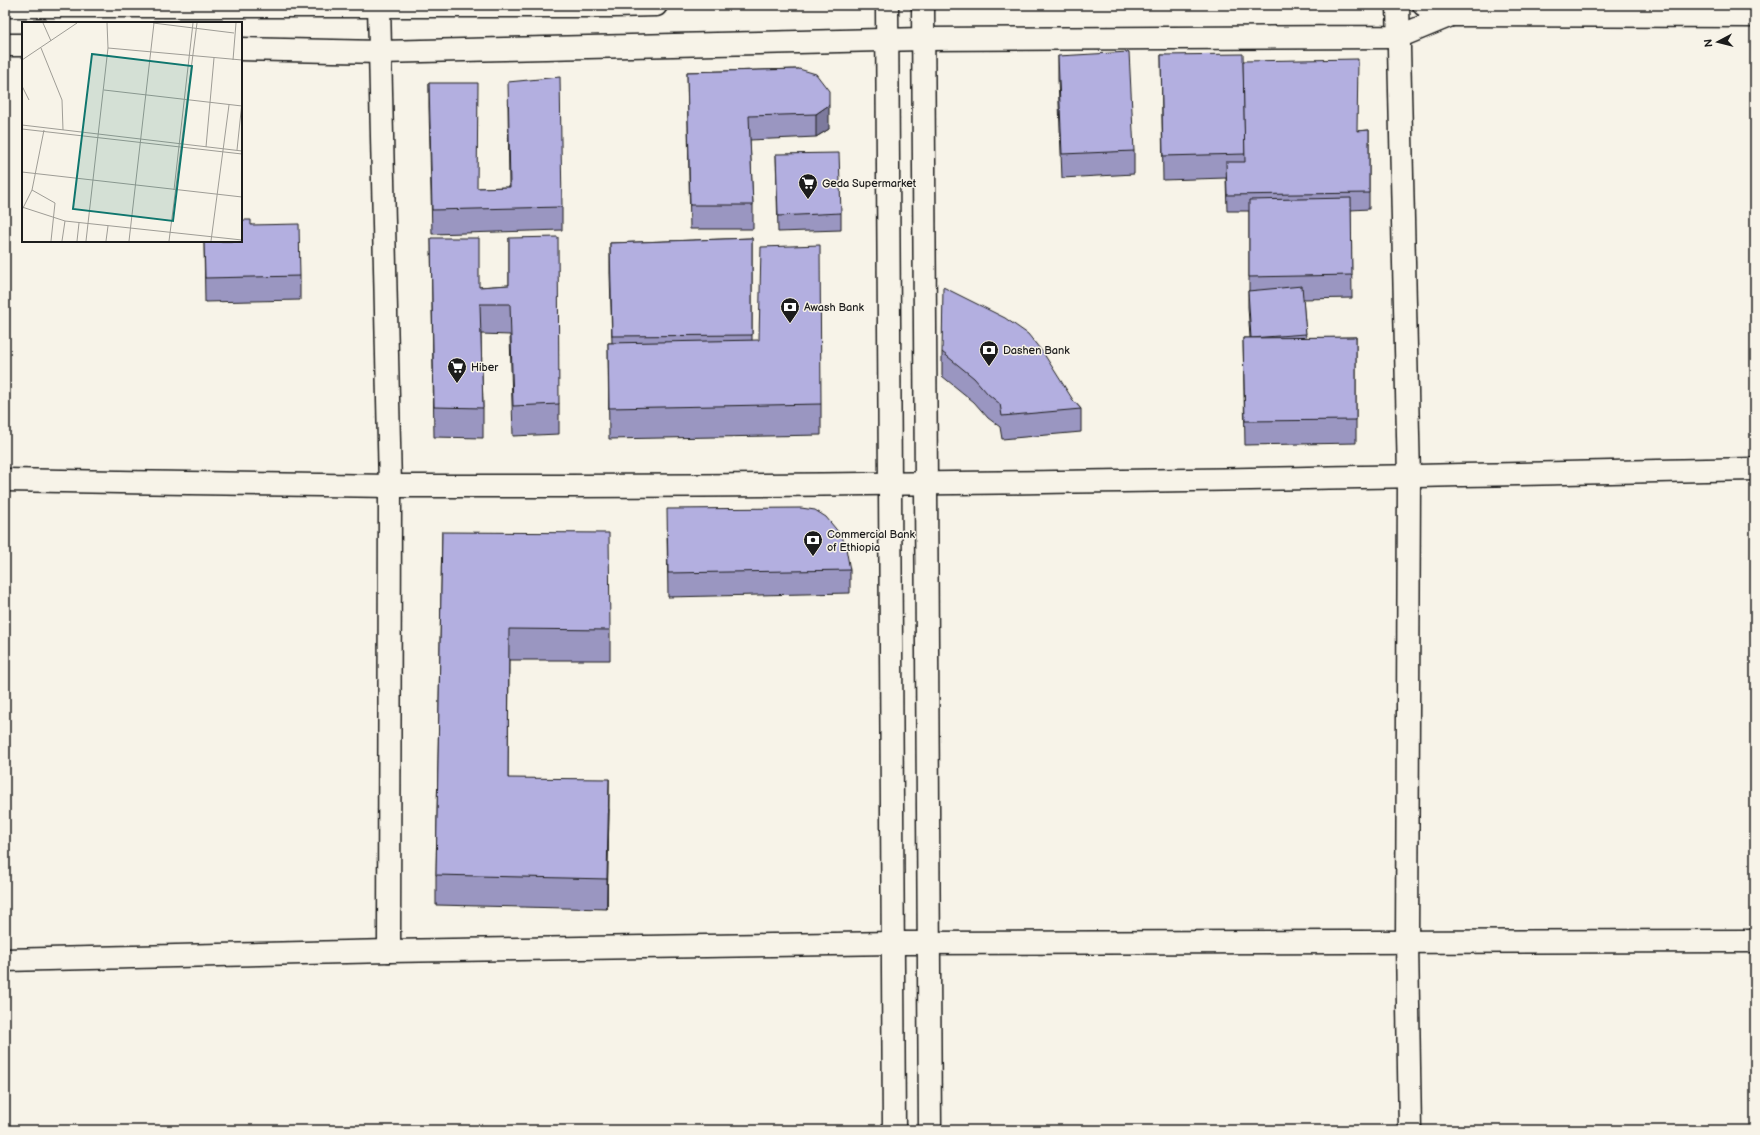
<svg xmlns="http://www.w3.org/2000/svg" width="1760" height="1135" font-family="'Balsamiq Sans',sans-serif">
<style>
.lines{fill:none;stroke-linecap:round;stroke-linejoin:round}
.minor-casing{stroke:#1c1c1c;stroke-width:25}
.tertiary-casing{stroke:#1c1c1c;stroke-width:25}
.secondary-casing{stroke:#1c1c1c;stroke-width:25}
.minor{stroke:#f7f3e8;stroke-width:22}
.tertiary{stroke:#f7f3e8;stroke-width:22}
.secondary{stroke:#f7f3e8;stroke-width:22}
.wall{fill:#9a96c1;stroke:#1c1c1c}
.shaded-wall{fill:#7d7a9d;stroke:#1c1c1c}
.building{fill:#b3afe0;stroke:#1c1c1c}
.labels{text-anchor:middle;stroke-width:3;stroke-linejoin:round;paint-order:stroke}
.poi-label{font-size:11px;fill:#1c1c1c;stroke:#f7f3e8;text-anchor:start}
.inset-road{fill:none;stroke:#9f9d96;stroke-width:1}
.view{fill:#0f766e;fill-opacity:0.15;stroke:#0f766e;stroke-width:2}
.inset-edge{fill:none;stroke:#1c1c1c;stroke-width:2}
</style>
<rect width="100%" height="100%" fill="#f7f3e8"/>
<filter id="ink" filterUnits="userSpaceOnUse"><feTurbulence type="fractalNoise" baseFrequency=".025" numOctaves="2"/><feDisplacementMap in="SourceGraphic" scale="8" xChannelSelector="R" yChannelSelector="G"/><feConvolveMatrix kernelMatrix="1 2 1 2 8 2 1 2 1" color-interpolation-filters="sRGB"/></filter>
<g filter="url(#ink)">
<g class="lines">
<defs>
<g id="minor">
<polyline points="379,5 390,486 389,951"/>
<polyline points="1398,5 1409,477 1407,942 1410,1130"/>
<polyline points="1424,5 1451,15 1755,16"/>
<polyline points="923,39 1398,37 1451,15"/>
<path d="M5,480c129,2 258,5 387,6 454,1 909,-7 1363,-17"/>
<polyline points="5,960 389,951 893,943 1755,941"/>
</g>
<g id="tertiary">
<polyline points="5,6 614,6 656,5"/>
<polyline points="5,45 23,45"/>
<polyline points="241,49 381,52 923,39"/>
</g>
<g id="secondary">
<polyline points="887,5 894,1130"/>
<polyline points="923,5 930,1130"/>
</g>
</defs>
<use href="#minor" class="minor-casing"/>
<use href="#tertiary" class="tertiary-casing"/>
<use href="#secondary" class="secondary-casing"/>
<use href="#minor" class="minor"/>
<use href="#tertiary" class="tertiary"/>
<use href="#secondary" class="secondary"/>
</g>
<g class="wall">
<polygon points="1161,55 1243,61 1357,131 1369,130 1369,209 1351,210 1352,298 1303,299 1306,338 1356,337 1356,443 1245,445 1243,338 1250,338 1248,307 1248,291 1249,290 1249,211 1227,211 1226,178 1163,180"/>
<polygon points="1058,56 1134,151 1134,174 1062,178 1058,79"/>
<polygon points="799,69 829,129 816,137 750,140 753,205 753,229 690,229 687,72"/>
<polygon points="429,83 477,188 509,187 508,105 562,207 562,230 432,234 429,107"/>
<polygon points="776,154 841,213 841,230 778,232"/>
<polygon points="251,225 300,276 300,300 205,302 204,241 241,241"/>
<polygon points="431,238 479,287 509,285 509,238 559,404 559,434 513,436 510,335 481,334 483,408 483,438 434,437"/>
<polygon points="752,238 752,341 821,404 821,435 609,439 608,343 612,343 610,273 610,243"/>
<polygon points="942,352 1073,400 1081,409 1081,432 1002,439 1000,427 988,418 974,402 942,376"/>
<polygon points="442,532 610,630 610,660 509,660 508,778 609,809 607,909 436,905 436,875"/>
<polygon points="667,532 850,570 850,593 668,597"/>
</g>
<g class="shaded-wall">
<polygon points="829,105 829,129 816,137 816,114"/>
<polygon points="609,779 609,809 607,909 607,879"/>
</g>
<g class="building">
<polygon points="1129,52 1134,151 1062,154 1058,56"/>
<polygon points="1243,54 1245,154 1163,156 1161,55"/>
<polygon points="1358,59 1357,131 1369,130 1369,193 1227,195 1226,162 1245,162 1243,61"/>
<polygon points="799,69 816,74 829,91 829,105 816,114 749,116 753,205 690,205 687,72"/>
<polygon points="560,77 562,207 432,210 429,83 478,83 477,188 510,187 508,82"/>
<polygon points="839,153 841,213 778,216 776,154"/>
<polygon points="1351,198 1352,275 1249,277 1249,200"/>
<polygon points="241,220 251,220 251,225 299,224 300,276 205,278 204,241 241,241"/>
<polygon points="558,237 559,404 513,406 510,304 480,304 483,408 434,407 431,238 479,238 479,287 509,285 509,238"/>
<polygon points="752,238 752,335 612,336 610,243"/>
<polygon points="820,245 821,404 609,408 608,343 759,340 761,247"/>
<polygon points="1302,286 1306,334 1251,338 1248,291"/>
<polygon points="943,287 1005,318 1028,334 1044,354 1073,400 1081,409 1002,416 1000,404 988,394 974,378 942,352"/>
<polygon points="1356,337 1356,420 1245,421 1243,338"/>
<polygon points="801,508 815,510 826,517 840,534 845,543 850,570 668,573 667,509"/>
<polygon points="442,532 609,533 610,630 509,629 508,778 609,779 607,879 436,875"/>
</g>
</g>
<defs>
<symbol id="supermarket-pin" viewBox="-11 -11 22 30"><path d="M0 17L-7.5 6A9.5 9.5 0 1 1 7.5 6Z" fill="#1c1c1c" stroke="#f7f3e8"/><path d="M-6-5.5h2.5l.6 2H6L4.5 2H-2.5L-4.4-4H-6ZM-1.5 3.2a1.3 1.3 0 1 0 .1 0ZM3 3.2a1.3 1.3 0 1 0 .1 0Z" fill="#fff"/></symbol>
<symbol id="bank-pin" viewBox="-11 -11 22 30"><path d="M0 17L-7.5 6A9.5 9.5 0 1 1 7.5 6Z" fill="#1c1c1c" stroke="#f7f3e8"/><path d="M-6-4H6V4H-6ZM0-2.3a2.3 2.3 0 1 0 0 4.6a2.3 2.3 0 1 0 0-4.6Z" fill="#fff"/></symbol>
</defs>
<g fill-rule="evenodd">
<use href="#supermarket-pin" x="797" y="172" width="22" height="30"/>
<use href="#bank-pin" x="779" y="296" width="22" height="30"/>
<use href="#bank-pin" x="978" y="339" width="22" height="30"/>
<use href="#supermarket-pin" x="446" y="356" width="22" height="30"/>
<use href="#bank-pin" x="802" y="529" width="22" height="30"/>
</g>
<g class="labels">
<g class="poi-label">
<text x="822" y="187">Geda Supermarket</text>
<text x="804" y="311">Awash Bank</text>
<text x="1003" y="354">Dashen Bank</text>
<text x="471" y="371">Hiber</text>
<text x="827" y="538">Commercial Bank<tspan x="827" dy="13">of Ethiopia</tspan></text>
</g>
</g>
<g transform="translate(22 22)">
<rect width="220" height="220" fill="#f7f3e8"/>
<path class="inset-road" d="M21,1l8,18M131,1l81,10M19,26l21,52 1,30M86,26l134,12M0,38l55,-37M211,38l3,-37M0,64l7,14M82,68l138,16M0,103l220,26M0,107l220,25M184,125l8,-89M215,128l5,-48M0,150l220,25M10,168l23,13 -4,38M152,168l19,-167M0,185l43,14 177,19M0,188l10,-20 12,-60M40,219l3,-20M55,219l2,-18M64,219l22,-193 -1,-25M84,219l2,-15M107,219l25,-218M147,219l28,-218M189,219l18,-136"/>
<path class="view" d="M70,32l100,12 -19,155 -100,-12z"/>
<rect width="220" height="220" class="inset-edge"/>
</g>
<rect width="1760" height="1135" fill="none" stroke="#f7f3e8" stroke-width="20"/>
<rect x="10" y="10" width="1740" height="1115" fill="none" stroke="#1c1c1c" stroke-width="1.5" filter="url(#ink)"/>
<g transform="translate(1718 42) rotate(263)" stroke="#f7f3e8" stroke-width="3" paint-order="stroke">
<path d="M0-3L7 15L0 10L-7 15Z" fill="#1c1c1c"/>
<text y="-6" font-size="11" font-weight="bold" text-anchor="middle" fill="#1c1c1c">N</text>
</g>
</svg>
